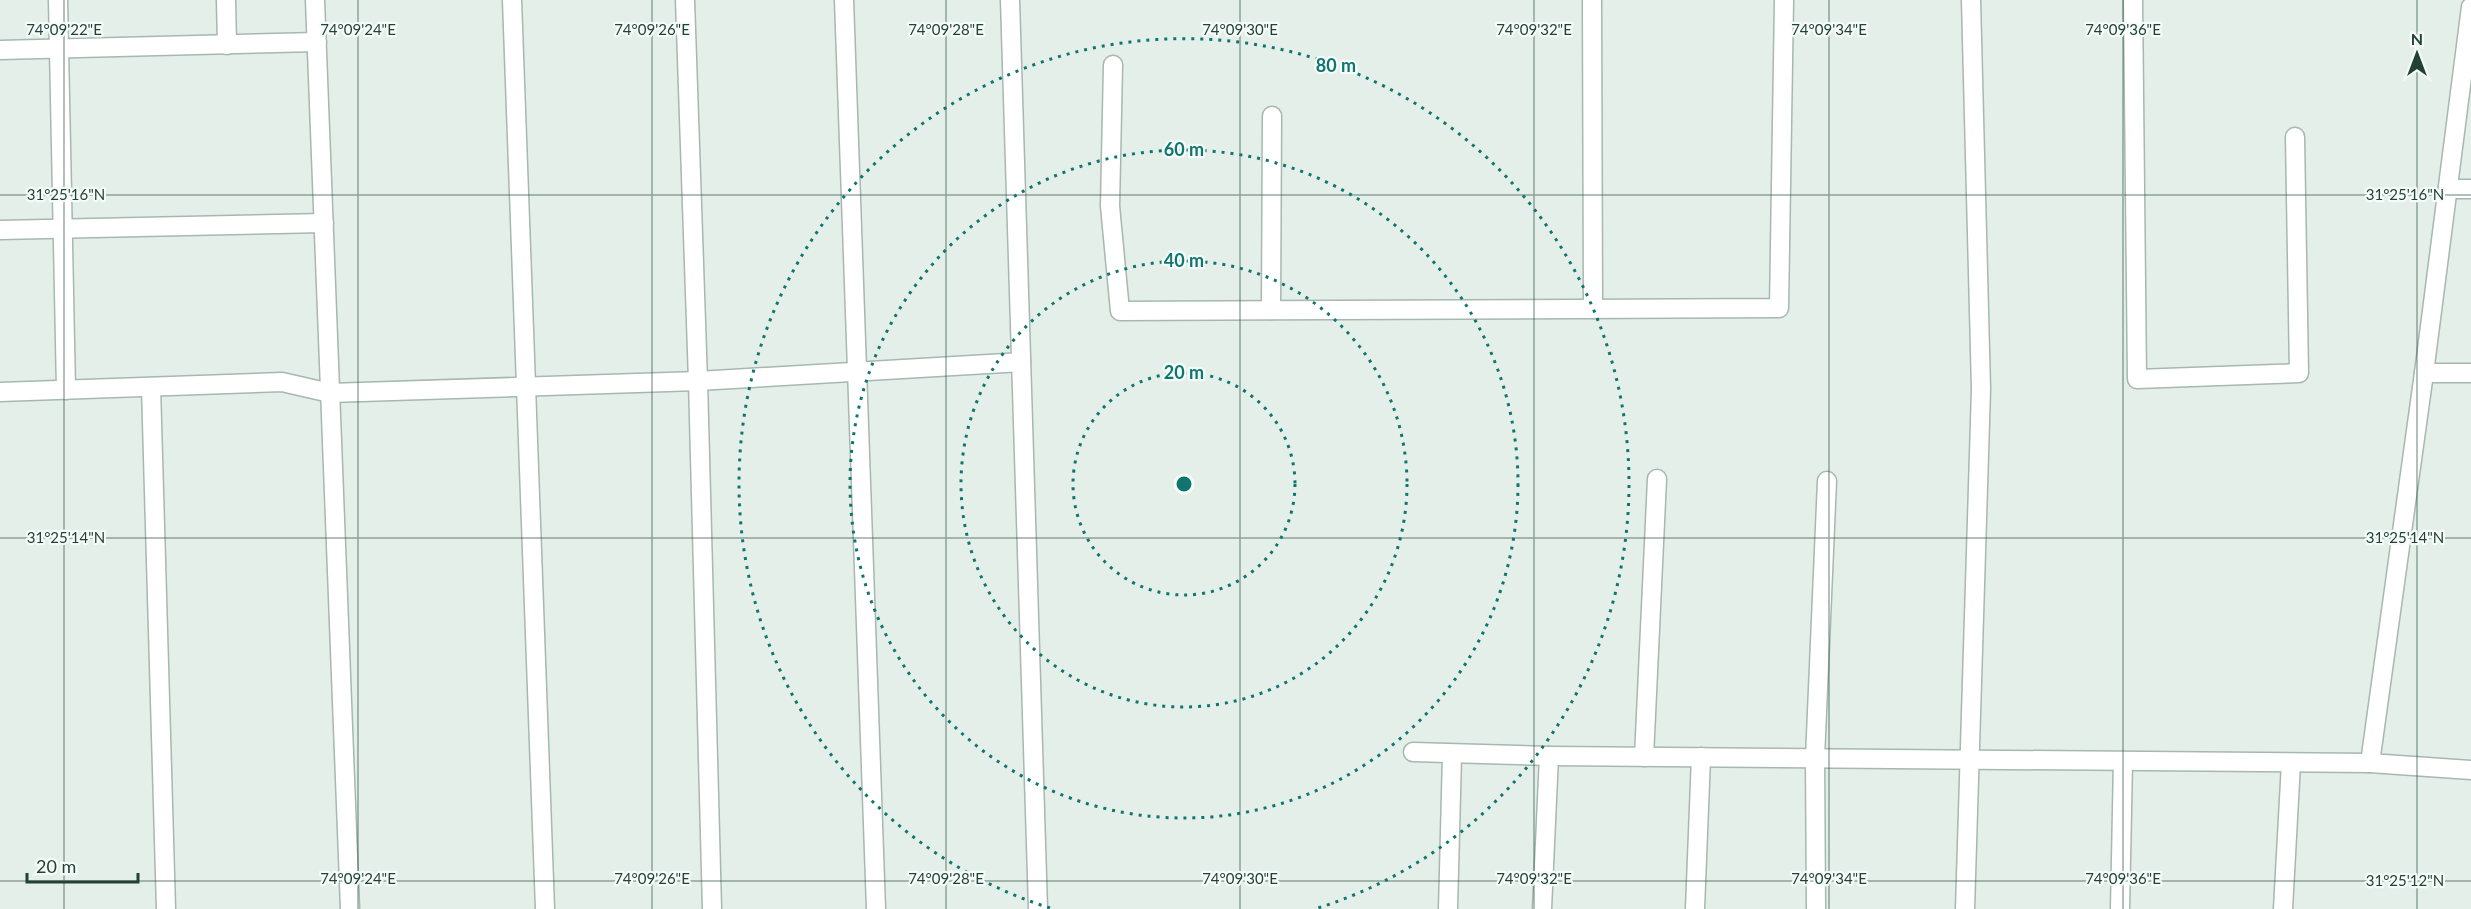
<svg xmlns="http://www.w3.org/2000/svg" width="2471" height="909" font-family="Lato,sans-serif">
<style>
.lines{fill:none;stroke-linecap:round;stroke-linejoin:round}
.street-casing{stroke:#a6b8b0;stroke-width:21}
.street{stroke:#fff;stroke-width:18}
.ticks{fill:none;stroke:#224237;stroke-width:1.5;stroke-opacity:0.45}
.ring{fill:none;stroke:#0f766e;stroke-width:3;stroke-dasharray:3 6}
.ticks-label{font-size:15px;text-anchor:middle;fill:#224237;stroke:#f5fbf8;stroke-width:4.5;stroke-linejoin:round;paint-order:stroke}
.centre{fill:#0f766e;stroke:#f5fbf8;stroke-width:3}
.ring-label{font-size:18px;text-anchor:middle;font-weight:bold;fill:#0f766e;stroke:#f5fbf8;stroke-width:4.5;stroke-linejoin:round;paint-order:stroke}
</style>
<rect width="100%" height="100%" fill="#e4efe9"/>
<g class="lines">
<defs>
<g id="street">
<polyline points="58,0 66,390"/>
<polyline points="226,0 227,45"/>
<polyline points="315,0 350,909"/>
<polyline points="512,0 545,909"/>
<polyline points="685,0 698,381 712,909"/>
<polyline points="844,0 876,909"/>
<polyline points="1010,0 1038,909"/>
<polyline points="1592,0 1593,309"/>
<polyline points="2133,0 2137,379 2299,373 2295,137"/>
<polyline points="0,50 317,42"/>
<polyline points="1113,65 1110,206 1120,311 1779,308 1784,0"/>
<polyline points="2448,189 2471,189"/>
<polyline points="0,230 324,223"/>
<polyline points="1271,310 1272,116"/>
<polyline points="2424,373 2471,373"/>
<polyline points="151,387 166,909"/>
<polyline points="0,392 282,382 330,393 698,381 1021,362"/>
<polyline points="1413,752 1549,756 2370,763 2471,770"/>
<polyline points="1644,757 1657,479"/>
<polyline points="2370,763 2424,373 2471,7"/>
<polyline points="1448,909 1452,755"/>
<polyline points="1542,909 1549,756"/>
<polyline points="1695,909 1701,757"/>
<polyline points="1816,909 1815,758 1827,481"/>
<polyline points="1965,909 1981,389 1971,0"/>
<polyline points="2120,909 2123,761"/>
<polyline points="2283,909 2291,763"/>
</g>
</defs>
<use href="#street" class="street-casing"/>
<use href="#street" class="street"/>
</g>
<path class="ticks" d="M64,0v909M358,0v909M652,0v909M946,0v909M1240,0v909M1534,0v909M1829,0v909M2123,0v909M2417,0v909M0,195h2471M0,538h2471M0,881h2471"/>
<g class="ring">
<circle cx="1184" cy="484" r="111"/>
<circle cx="1184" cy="484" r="223"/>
<circle cx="1184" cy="484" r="334"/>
<path d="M1050 908A445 445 0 1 1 1318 908"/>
</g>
<g class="ticks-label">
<text x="64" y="35">74°09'22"E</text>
<text x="358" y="35">74°09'24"E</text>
<text x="652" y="35">74°09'26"E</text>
<text x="946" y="35">74°09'28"E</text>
<text x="1240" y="35">74°09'30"E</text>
<text x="1534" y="35">74°09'32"E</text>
<text x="1829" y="35">74°09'34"E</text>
<text x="2123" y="35">74°09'36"E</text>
<text x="66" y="200">31°25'16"N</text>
<text x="2405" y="200">31°25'16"N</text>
<text x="66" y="543">31°25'14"N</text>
<text x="2405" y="543">31°25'14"N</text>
<text x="358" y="884">74°09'24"E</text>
<text x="652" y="884">74°09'26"E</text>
<text x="946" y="884">74°09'28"E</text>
<text x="1240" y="884">74°09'30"E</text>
<text x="1534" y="884">74°09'32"E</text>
<text x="1829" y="884">74°09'34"E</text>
<text x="2123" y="884">74°09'36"E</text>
<text x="2405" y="886">31°25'12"N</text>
</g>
<circle cx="1184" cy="484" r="9" class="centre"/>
<g class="ring-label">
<text x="1336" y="72">80 m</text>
<text x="1184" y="156">60 m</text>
<text x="1184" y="267">40 m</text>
<text x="1184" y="379">20 m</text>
</g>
<g transform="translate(2417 54)" stroke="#f5fbf8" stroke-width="4.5" paint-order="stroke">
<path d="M0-4.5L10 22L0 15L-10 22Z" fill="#224237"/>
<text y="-9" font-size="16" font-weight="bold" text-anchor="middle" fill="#224237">N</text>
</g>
<path d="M27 873v9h111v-9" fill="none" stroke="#224237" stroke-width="3"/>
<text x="36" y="873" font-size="18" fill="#224237" stroke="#f5fbf8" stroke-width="4.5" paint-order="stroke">20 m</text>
</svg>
